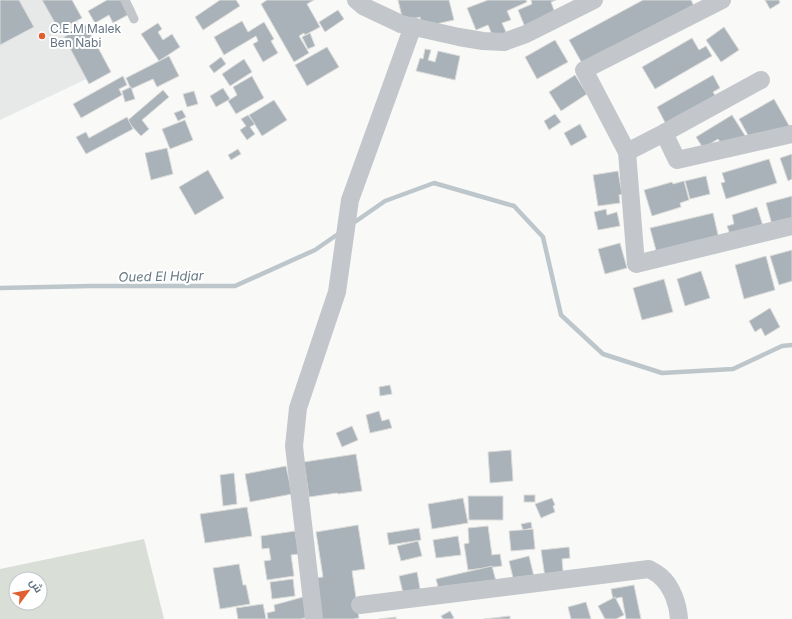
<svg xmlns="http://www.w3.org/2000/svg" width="792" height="619" font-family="Inter,Cairo,sans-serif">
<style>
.built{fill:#e7e8e8}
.green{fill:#d9ded6;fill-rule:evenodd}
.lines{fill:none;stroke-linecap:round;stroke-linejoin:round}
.stream{stroke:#bcc6cb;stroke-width:4.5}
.building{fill:#a9b2b8;stroke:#dbdbd9}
.lane{stroke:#c3c7cb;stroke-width:9}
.street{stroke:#c3c7cb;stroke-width:18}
.poi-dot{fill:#e05f30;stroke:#fff;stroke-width:1.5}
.labels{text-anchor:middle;stroke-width:4;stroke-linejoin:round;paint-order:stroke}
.poi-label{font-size:12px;fill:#657482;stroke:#fff;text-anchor:start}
.water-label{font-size:13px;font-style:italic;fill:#657a83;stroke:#fff}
</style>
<rect width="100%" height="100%" fill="#f9f9f7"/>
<polygon class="built" points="0,0 68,0 101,72 0,120"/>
<path class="green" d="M144,539l20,80h-164v-50zM16,579h24v24h-24z"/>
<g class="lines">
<g class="stream">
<polyline points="352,224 385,201 434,183 514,206 543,237 561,315 603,354 662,373 733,369 782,346 792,345"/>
<polyline points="0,288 91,286 235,286 315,250 341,232"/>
</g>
</g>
<g class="building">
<polygon points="0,0 19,0 34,27 0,45"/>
<polygon points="42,0 72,0 82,18 59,30"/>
<polygon points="107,0 129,0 135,11 113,23 109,15 95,23 88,11"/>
<polygon points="220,0 236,0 240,6 203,30 195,17"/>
<polygon points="267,0 314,0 307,4 320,27 305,35 304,33 299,36 309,53 294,62 261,4"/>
<polygon points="398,0 449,0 454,20 422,27 420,17 403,21"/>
<polygon points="488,0 526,0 527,2 507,11 511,20 502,23 509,39 496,44 488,25 476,30 467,8"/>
<polygon points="531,0 556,0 551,2 555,13 527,32 518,10 532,4"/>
<polygon points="643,0 691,0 694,6 583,65 569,40"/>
<polygon points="765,0 779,0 780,3 770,9"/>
<polygon points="338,10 344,19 325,32 319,22"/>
<polygon points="242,21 248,32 264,22 274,39 271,41 278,53 263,62 253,44 258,41 256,36 224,55 214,37"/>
<polygon points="158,23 162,29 158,32 163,40 172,34 180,47 159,61 141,34"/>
<polygon points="86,25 111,72 89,84 64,37"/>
<polygon points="724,27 739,50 721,62 706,40"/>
<polygon points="310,33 315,46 308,49 302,37"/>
<polygon points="692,38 699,50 706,46 712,56 655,89 642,67"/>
<polygon points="555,40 568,62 537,79 525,57"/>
<polygon points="327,47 339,67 307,86 295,65"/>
<polygon points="425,49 431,50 428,60 435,62 438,51 460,56 455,80 416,71 420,58 423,59"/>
<polygon points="169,56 179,76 157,87 153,79 131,89 126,78"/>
<polygon points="221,57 226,64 214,73 209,66"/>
<polygon points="244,59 252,72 230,86 222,74"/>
<polygon points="575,75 587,94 561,111 549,92"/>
<polygon points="713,75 720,88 713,92 718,100 668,128 657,107"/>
<polygon points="123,76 127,85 119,89 122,95 81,118 73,104"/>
<polygon points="252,76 264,98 236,114 228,101 237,95 233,87"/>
<polygon points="131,87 135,99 125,102 122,91"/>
<polygon points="223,88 230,99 216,107 210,96"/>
<polygon points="163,90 169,97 142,120 149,129 141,136 127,121"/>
<polygon points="194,91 198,104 187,107 183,94"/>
<polygon points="774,99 791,129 764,144 757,133 749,137 739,119"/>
<polygon points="274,100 287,120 262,136 249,115"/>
<polygon points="182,110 186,117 178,121 174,113"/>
<polygon points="555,114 561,122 549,130 544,121"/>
<polygon points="248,115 255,124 250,127 255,134 247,140 240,130 246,126 241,119"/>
<polygon points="732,115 746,137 725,149 718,139 703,148 696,137"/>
<polygon points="127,117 133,129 86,154 76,137 86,132 89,138"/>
<polygon points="185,120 193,140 170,149 162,129"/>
<polygon points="580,124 587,137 571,146 564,133"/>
<polygon points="167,148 173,174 151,180 145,153"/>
<polygon points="238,149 241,154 231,160 228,155"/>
<polygon points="792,154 792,179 788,181 780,158"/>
<polygon points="769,159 777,183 726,199 721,183 725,182 722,173"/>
<polygon points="208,170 224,198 195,215 179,187"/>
<polygon points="618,171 622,194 619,195 620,203 598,206 593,175"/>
<polygon points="706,176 710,194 690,199 685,181"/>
<polygon points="684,181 689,200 680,203 681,207 652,216 644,190 672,182 673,184"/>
<polygon points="792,196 792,223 773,228 766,203"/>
<polygon points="757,207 763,226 731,237 727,226 734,224 732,215"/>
<polygon points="606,209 607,215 617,212 620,226 598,230 594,212"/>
<polygon points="713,213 719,239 657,254 650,228"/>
<polygon points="620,243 627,268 605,274 598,249"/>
<polygon points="792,250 792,281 779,285 770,256"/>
<polygon points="766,256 775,290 744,299 735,265"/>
<polygon points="701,271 710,298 685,306 677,279"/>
<polygon points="664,279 673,312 642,320 633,288"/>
<polygon points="770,308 780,327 765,336 761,328 755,332 749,321"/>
<polygon points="390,385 392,394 380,396 379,387"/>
<polygon points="379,411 382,421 389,419 392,428 370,433 366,415"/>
<polygon points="352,426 358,440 342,447 336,433"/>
<polygon points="511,450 513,481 490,483 488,452"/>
<polygon points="356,454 362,491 338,494 337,493 309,497 304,462"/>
<polygon points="286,466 292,494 250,502 245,474"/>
<polygon points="234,473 237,504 223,506 220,475"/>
<rect x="524" y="495" width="11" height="7"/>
<polygon points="468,496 503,496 503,520 469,520"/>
<polygon points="463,498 468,523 432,529 428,504"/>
<polygon points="552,498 555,505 553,506 555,512 541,518 535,504"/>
<polygon points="247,507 252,536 205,543 200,514"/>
<polygon points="531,522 532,528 523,530 521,524"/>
<polygon points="358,525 365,569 352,571 359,618 353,619 321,619 314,578 323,577 316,532"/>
<polygon points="488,526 492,555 500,554 502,566 468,570 464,544 469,543 468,528"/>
<polygon points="419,528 421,540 389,545 387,533"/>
<polygon points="533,529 535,549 511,551 509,531"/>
<polygon points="295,531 299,554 291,555 294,576 267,580 264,561 271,560 269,548 262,549 261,536"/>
<polygon points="458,536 461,555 436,558 433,540"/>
<polygon points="418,541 422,556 401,561 397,546"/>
<polygon points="569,547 570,558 562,559 563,571 546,584 541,550"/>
<polygon points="529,556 535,581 515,586 509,561"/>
<polygon points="239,564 243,585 246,585 250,604 220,609 213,568"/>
<polygon points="492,566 497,585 441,598 436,579"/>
<polygon points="417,572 421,594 404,597 399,576"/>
<polygon points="293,579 295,596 272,599 270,582"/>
<polygon points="634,585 641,619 626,619 622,597 613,599 611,589"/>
<polygon points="303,597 308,617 301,619 268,619 267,613 275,611 274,605"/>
<polygon points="615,597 624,615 616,619 605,619 598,606"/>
<polygon points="586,602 591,619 571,619 568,607"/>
<polygon points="263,604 266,619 238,619 236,608"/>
<polygon points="450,611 454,618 452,619 443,619 441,616"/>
<polygon points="510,616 510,619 484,619"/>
<polygon points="396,617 396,619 379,619"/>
</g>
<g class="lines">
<polyline class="lane" points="125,0 134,19"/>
<g class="street">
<polyline points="356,0 363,6 401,24 459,37 483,41 504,42 526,34 594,0"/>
<polyline points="722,0 584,70 627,152 636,264 792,226"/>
<polyline points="664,133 677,160 792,134"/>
<polyline points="627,152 664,133 761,80"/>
<path d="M360,605l289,-36c3,2 8,4 11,7 12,10 18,28 19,43"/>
<polyline points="314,619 294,446 298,408 337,292 350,200 413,26"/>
</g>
</g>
<circle class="poi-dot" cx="42" cy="36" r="4"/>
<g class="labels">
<g class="poi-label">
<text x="50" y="33">C.E.M Malek<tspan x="50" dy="14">Ben Nabi</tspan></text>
</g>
<g class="water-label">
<text transform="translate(161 276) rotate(-1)" y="5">Oued El Hdjar</text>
</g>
</g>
<g transform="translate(28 591) rotate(58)"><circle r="19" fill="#ffffff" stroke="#c1c7cd"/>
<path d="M0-3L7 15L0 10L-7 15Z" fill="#e05f30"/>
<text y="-6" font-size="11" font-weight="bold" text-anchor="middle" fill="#657482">ش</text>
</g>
</svg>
